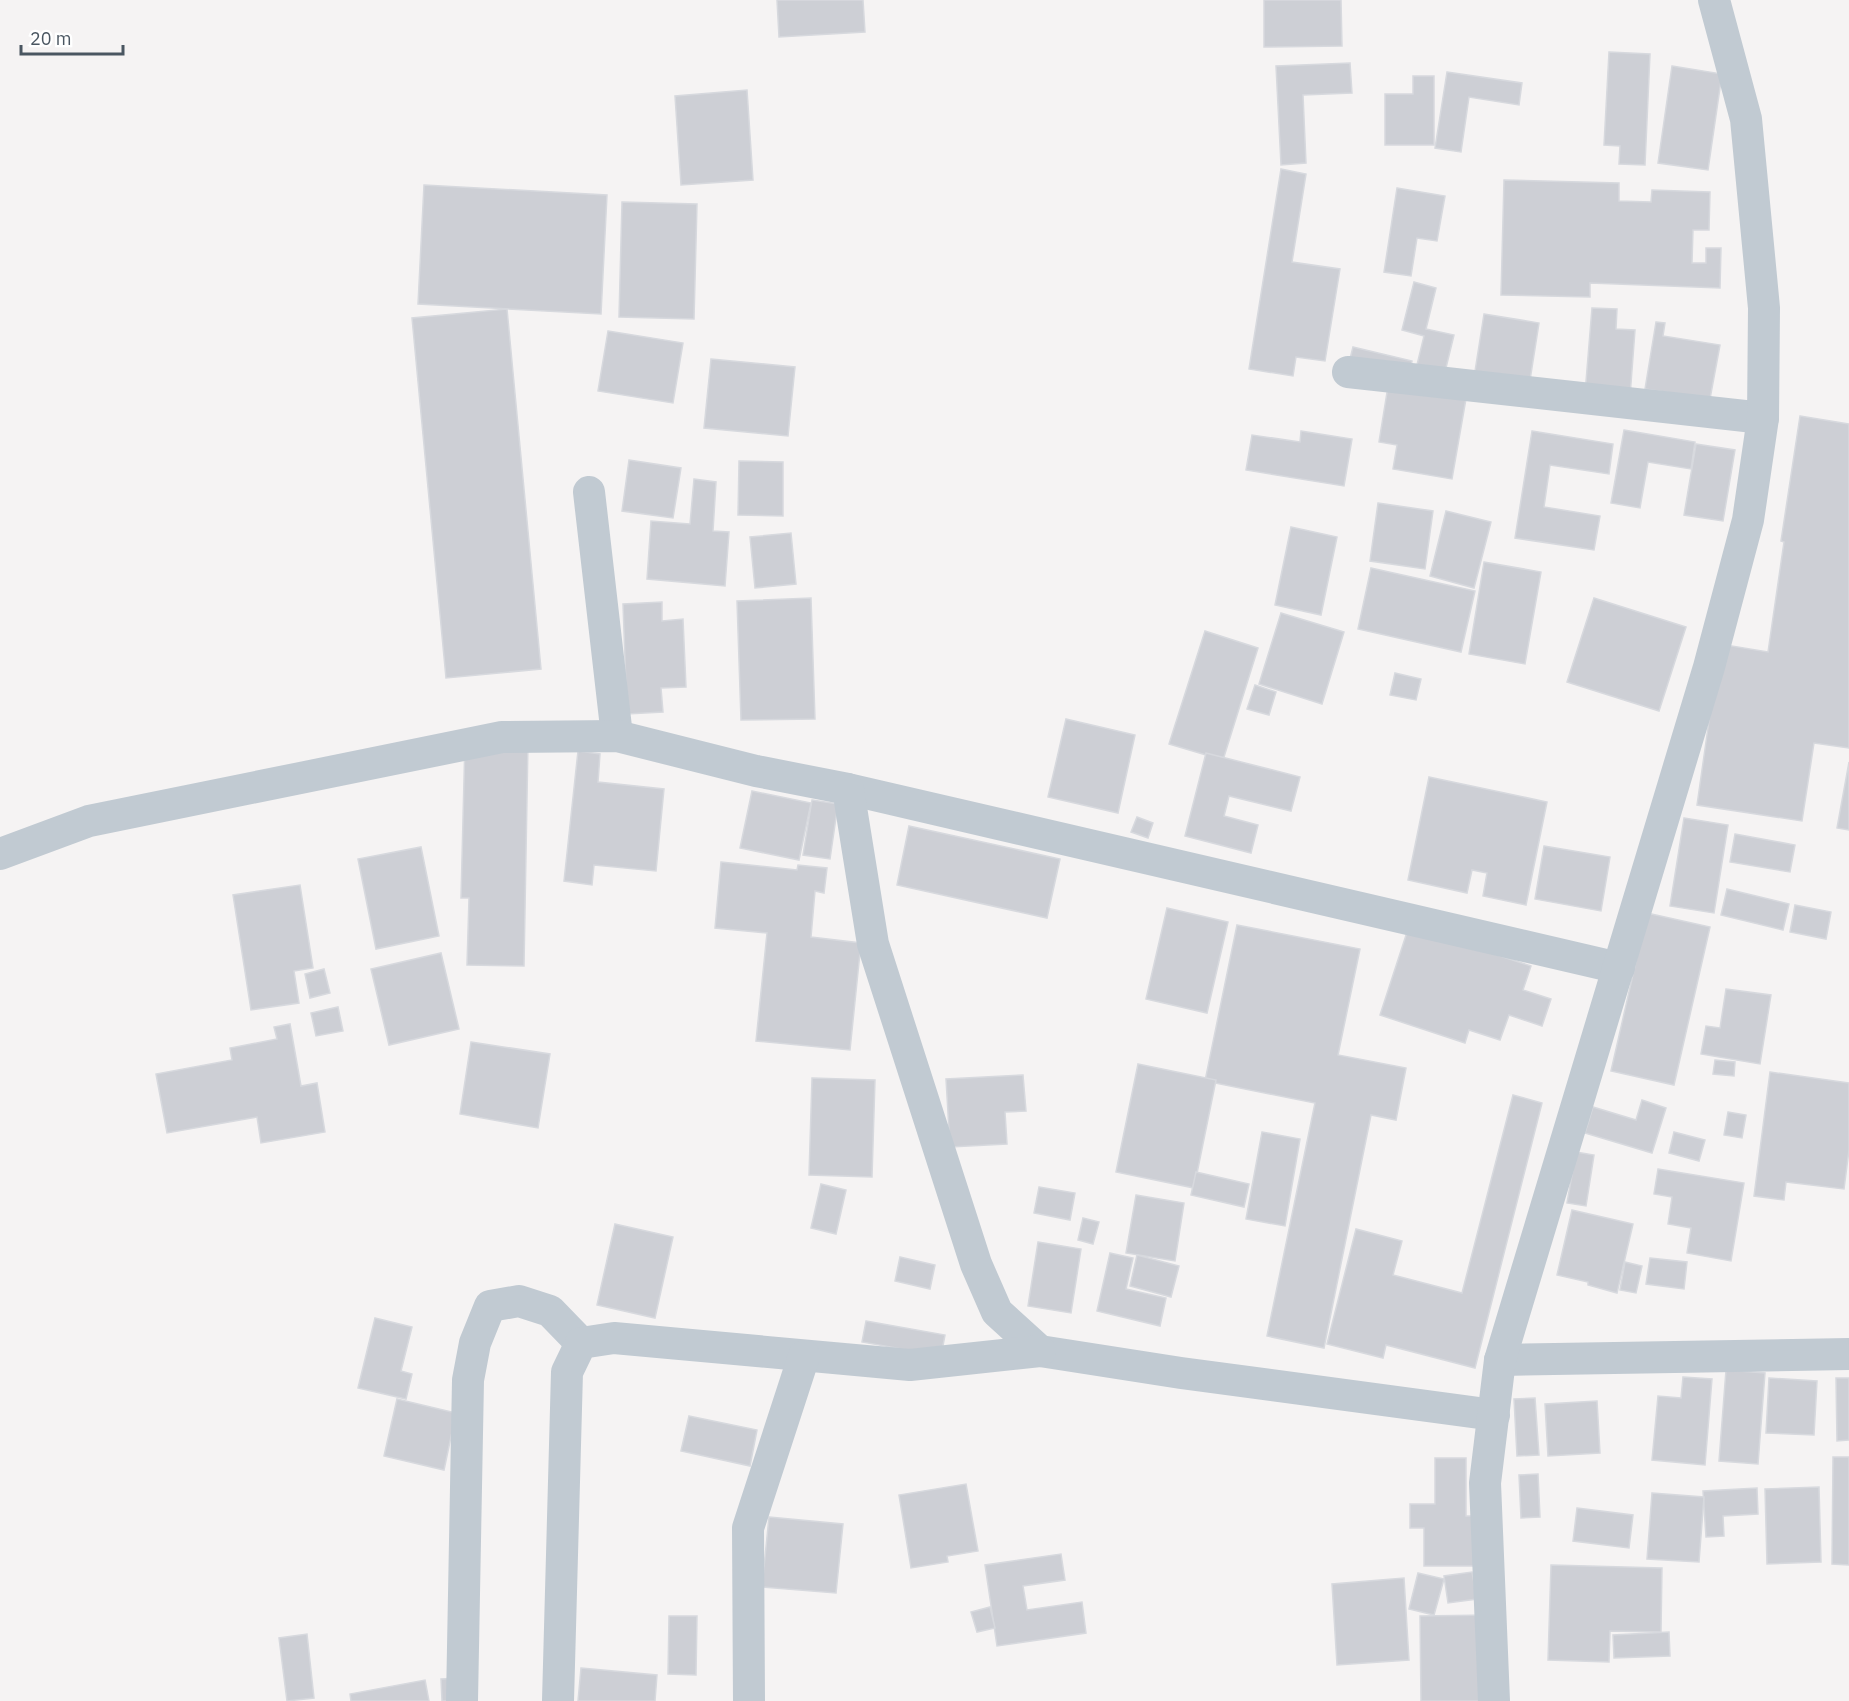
<svg xmlns="http://www.w3.org/2000/svg" width="1849" height="1701" font-family="'IBM Plex Sans',sans-serif">
<style>
.building{fill:#cdcfd5;stroke:#d7d9de;stroke-width:1.5}
.lines{fill:none;stroke-linecap:round;stroke-linejoin:round}
.minor{stroke:#c1cad2;stroke-width:32}
</style>
<rect width="100%" height="100%" fill="#f5f3f3"/>
<g class="building">
<polygon points="777,0 863,0 865,32 779,37"/>
<polygon points="1264,0 1341,0 1342,46 1264,47"/>
<polygon points="1609,52 1650,54 1645,165 1619,164 1620,146 1604,145"/>
<polygon points="1350,63 1352,93 1303,95 1306,163 1281,165 1276,66"/>
<polygon points="1672,66 1722,74 1708,170 1658,163"/>
<polygon points="1447,72 1522,83 1519,105 1469,97 1461,152 1435,148"/>
<polygon points="1413,76 1434,76 1434,145 1385,145 1385,94 1413,94"/>
<polygon points="747,90 753,180 681,185 675,96"/>
<polygon points="1281,169 1306,174 1292,262 1340,269 1325,361 1296,357 1293,376 1249,369"/>
<polygon points="1504,180 1619,183 1619,201 1651,202 1652,190 1710,192 1709,230 1693,230 1692,263 1706,263 1706,248 1721,248 1720,288 1590,283 1590,297 1501,295"/>
<polygon points="424,185 607,195 601,314 418,304"/>
<polygon points="1397,188 1445,196 1437,241 1417,238 1411,276 1384,272"/>
<polygon points="622,202 697,204 694,319 619,317"/>
<polygon points="1414,282 1436,288 1426,329 1454,335 1444,376 1416,369 1424,336 1402,330"/>
<polygon points="1592,308 1617,309 1616,329 1635,330 1629,410 1584,406"/>
<polygon points="507,309 541,669 446,678 412,318"/>
<polygon points="1484,314 1539,323 1528,393 1473,384"/>
<polygon points="1656,322 1665,323 1663,336 1720,345 1710,399 1645,389"/>
<polygon points="608,331 683,343 673,403 598,391"/>
<polygon points="1353,347 1412,361 1407,385 1347,371"/>
<polygon points="711,359 795,367 788,436 704,428"/>
<polygon points="1389,380 1467,393 1452,479 1393,469 1397,445 1379,442"/>
<polygon points="1800,416 1849,424 1849,748 1814,743 1802,821 1697,805 1720,644 1768,652 1784,542 1781,541"/>
<polygon points="1624,430 1695,442 1691,469 1648,462 1640,508 1611,503"/>
<polygon points="1301,431 1352,439 1344,486 1246,470 1252,435 1300,442"/>
<polygon points="1532,431 1613,444 1609,474 1550,465 1544,507 1600,516 1594,550 1515,538"/>
<polygon points="1696,444 1735,450 1723,521 1684,515"/>
<polygon points="629,460 681,468 673,518 622,511"/>
<polygon points="739,461 783,462 783,516 738,515"/>
<polygon points="694,479 716,482 713,531 729,532 725,586 647,579 651,521 690,524"/>
<polygon points="1378,503 1433,511 1425,569 1370,561"/>
<polygon points="1446,511 1491,522 1474,588 1430,576"/>
<polygon points="1291,527 1337,537 1321,615 1275,605"/>
<polygon points="791,533 796,584 755,588 750,537"/>
<polygon points="1484,562 1541,572 1525,664 1469,654"/>
<polygon points="1371,568 1475,591 1461,652 1358,629"/>
<polygon points="811,598 815,719 741,720 737,601"/>
<polygon points="1594,598 1686,627 1659,711 1567,682"/>
<polygon points="662,602 662,621 683,619 686,687 661,688 663,712 627,714 623,604"/>
<polygon points="1281,613 1344,632 1322,704 1259,684"/>
<polygon points="1205,631 1258,648 1223,760 1169,744"/>
<polygon points="1395,673 1421,679 1416,700 1390,695"/>
<polygon points="1255,685 1276,692 1269,715 1247,709"/>
<polygon points="1066,719 1135,735 1118,813 1048,797"/>
<polygon points="465,740 528,742 524,966 467,965 469,898 461,898"/>
<polygon points="578,751 600,754 598,782 664,789 656,871 594,865 592,885 564,881"/>
<polygon points="1206,753 1300,777 1291,811 1229,796 1224,816 1258,825 1251,853 1185,836"/>
<polygon points="1849,762 1849,830 1837,828"/>
<polygon points="1429,777 1547,802 1526,905 1483,896 1487,873 1472,870 1467,893 1408,880"/>
<polygon points="752,791 811,803 799,860 740,848"/>
<polygon points="812,800 838,804 830,859 803,855"/>
<polygon points="1137,817 1153,823 1148,838 1131,832"/>
<polygon points="1684,818 1728,825 1714,913 1670,906"/>
<polygon points="909,826 1060,859 1047,918 897,885"/>
<polygon points="1735,834 1795,845 1790,872 1730,862"/>
<polygon points="1544,846 1610,857 1601,911 1535,899"/>
<polygon points="421,847 439,936 376,949 358,859"/>
<polygon points="721,862 797,870 798,865 827,868 824,893 815,891 811,937 861,943 850,1050 756,1041 767,933 715,928"/>
<polygon points="300,885 313,968 294,971 299,1003 251,1010 233,895"/>
<polygon points="1727,889 1789,904 1783,930 1721,915"/>
<polygon points="1795,905 1831,912 1826,939 1790,932"/>
<polygon points="1167,908 1228,922 1207,1013 1146,999"/>
<polygon points="1647,913 1710,927 1674,1085 1611,1071"/>
<polygon points="1237,925 1360,949 1338,1055 1406,1068 1396,1120 1371,1115 1324,1348 1267,1336 1315,1103 1205,1081"/>
<polygon points="1409,926 1531,966 1523,990 1551,999 1542,1026 1509,1015 1500,1040 1469,1030 1465,1043 1380,1015"/>
<polygon points="441,953 459,1029 389,1045 371,969"/>
<polygon points="324,969 330,993 310,998 305,974"/>
<polygon points="1726,989 1771,995 1760,1064 1701,1054 1706,1026 1720,1028"/>
<polygon points="338,1007 343,1031 316,1036 311,1013"/>
<polygon points="290,1024 301,1086 317,1083 325,1132 261,1143 257,1117 167,1133 156,1074 232,1060 230,1048 277,1039 274,1027"/>
<polygon points="471,1042 550,1054 538,1128 460,1114"/>
<polygon points="1715,1060 1735,1062 1734,1076 1713,1074"/>
<polygon points="1138,1064 1216,1080 1194,1188 1116,1172"/>
<polygon points="1770,1072 1849,1083 1849,1150 1844,1189 1786,1182 1784,1200 1754,1196"/>
<polygon points="1023,1075 1026,1111 1005,1112 1007,1144 950,1147 946,1079"/>
<polygon points="812,1078 875,1080 872,1177 809,1175"/>
<polygon points="1513,1095 1542,1103 1475,1368 1386,1345 1383,1358 1327,1344 1356,1229 1402,1241 1393,1275 1462,1293"/>
<polygon points="1642,1100 1666,1108 1652,1153 1585,1133 1593,1107 1636,1120"/>
<polygon points="1728,1112 1746,1115 1742,1138 1724,1135"/>
<polygon points="1262,1132 1300,1139 1285,1226 1246,1219"/>
<polygon points="1674,1132 1705,1140 1699,1161 1669,1153"/>
<polygon points="1576,1152 1594,1155 1586,1206 1567,1203"/>
<polygon points="1658,1169 1744,1183 1731,1261 1687,1253 1691,1228 1668,1224 1672,1197 1654,1194"/>
<polygon points="1196,1172 1249,1184 1244,1207 1191,1195"/>
<polygon points="821,1184 846,1190 836,1234 811,1228"/>
<polygon points="1039,1187 1075,1193 1070,1220 1034,1213"/>
<polygon points="1136,1195 1184,1203 1175,1261 1126,1253"/>
<polygon points="1572,1210 1633,1224 1617,1293 1588,1285 1588,1282 1557,1275"/>
<polygon points="1083,1218 1099,1222 1093,1244 1078,1240"/>
<polygon points="615,1224 673,1237 655,1318 597,1305"/>
<polygon points="1038,1242 1081,1249 1071,1313 1028,1306"/>
<polygon points="1110,1253 1133,1258 1126,1289 1166,1298 1160,1326 1097,1311"/>
<polygon points="1137,1255 1179,1266 1171,1297 1130,1286"/>
<polygon points="900,1257 935,1265 930,1289 895,1281"/>
<polygon points="1650,1258 1687,1262 1684,1289 1646,1284"/>
<polygon points="1625,1262 1642,1266 1636,1293 1620,1290"/>
<polygon points="375,1318 412,1327 401,1371 412,1374 406,1399 358,1388"/>
<polygon points="866,1321 945,1335 941,1356 862,1342"/>
<polygon points="1726,1370 1765,1373 1758,1464 1719,1461"/>
<polygon points="1683,1377 1712,1379 1705,1465 1652,1460 1658,1396 1681,1398"/>
<polygon points="1769,1378 1817,1381 1814,1435 1766,1433"/>
<polygon points="1836,1378 1849,1378 1849,1440 1837,1441"/>
<polygon points="1535,1398 1539,1455 1517,1456 1514,1399"/>
<polygon points="397,1399 456,1413 444,1470 384,1456"/>
<polygon points="1597,1401 1600,1453 1548,1456 1545,1404"/>
<polygon points="689,1416 757,1430 750,1466 681,1451"/>
<polygon points="1833,1457 1849,1457 1849,1565 1832,1564"/>
<polygon points="1435,1458 1466,1458 1466,1516 1485,1516 1485,1566 1424,1566 1424,1528 1410,1528 1410,1504 1435,1504"/>
<polygon points="1538,1474 1540,1517 1521,1518 1519,1475"/>
<polygon points="966,1484 978,1551 947,1556 948,1562 911,1568 899,1495"/>
<polygon points="1819,1487 1821,1562 1767,1564 1765,1489"/>
<polygon points="1757,1488 1758,1514 1723,1516 1724,1536 1706,1537 1703,1491"/>
<polygon points="1652,1493 1704,1497 1699,1562 1647,1559"/>
<polygon points="1577,1508 1633,1515 1629,1548 1573,1541"/>
<polygon points="769,1517 843,1524 836,1593 762,1587"/>
<polygon points="1061,1554 1065,1580 1023,1586 1027,1610 1082,1602 1086,1633 997,1646 985,1565"/>
<polygon points="1551,1565 1662,1568 1661,1632 1610,1631 1609,1662 1548,1660"/>
<polygon points="1472,1572 1477,1599 1448,1603 1444,1576"/>
<polygon points="1418,1573 1444,1579 1434,1615 1409,1609"/>
<polygon points="1404,1578 1409,1660 1337,1665 1332,1584"/>
<polygon points="990,1607 995,1628 977,1632 971,1612"/>
<polygon points="1491,1615 1492,1701 1421,1701 1420,1616"/>
<polygon points="669,1616 697,1616 696,1675 668,1674"/>
<polygon points="1669,1632 1670,1656 1614,1658 1613,1635"/>
<polygon points="307,1634 314,1698 287,1701 279,1638"/>
<polygon points="581,1668 657,1675 655,1701 578,1701"/>
<polygon points="461,1678 463,1701 442,1701 441,1679"/>
<polygon points="425,1680 429,1701 351,1701 350,1694"/>
</g>
<g class="lines">
<g class="minor">
<polyline points="1348,372 1763,418"/>
<polyline points="589,492 617,736"/>
<polyline points="848,789 1619,968"/>
<polyline points="0,854 89,821 502,737 617,736 756,771 848,789 873,944 976,1264 997,1312 1040,1351 1181,1373 1494,1415"/>
<polyline points="1500,1360 1849,1354"/>
<polyline points="462,1701 468,1380 475,1343 490,1306 519,1301 550,1311 581,1343"/>
<polyline points="558,1701 567,1372 581,1343 614,1338 910,1365 1040,1351"/>
<polyline points="749,1701 748,1528 804,1356"/>
<polyline points="1494,1701 1485,1483 1500,1360 1709,667 1748,520 1763,418 1764,308 1746,119 1714,0"/>
</g>
</g>
<path d="M21 45v9h102v-9" fill="none" stroke="#4a5661" stroke-width="3"/>
<text x="30" y="45" font-size="18" fill="#4a5661" stroke="#ffffff" stroke-width="4.5" paint-order="stroke">20 m</text>
</svg>
